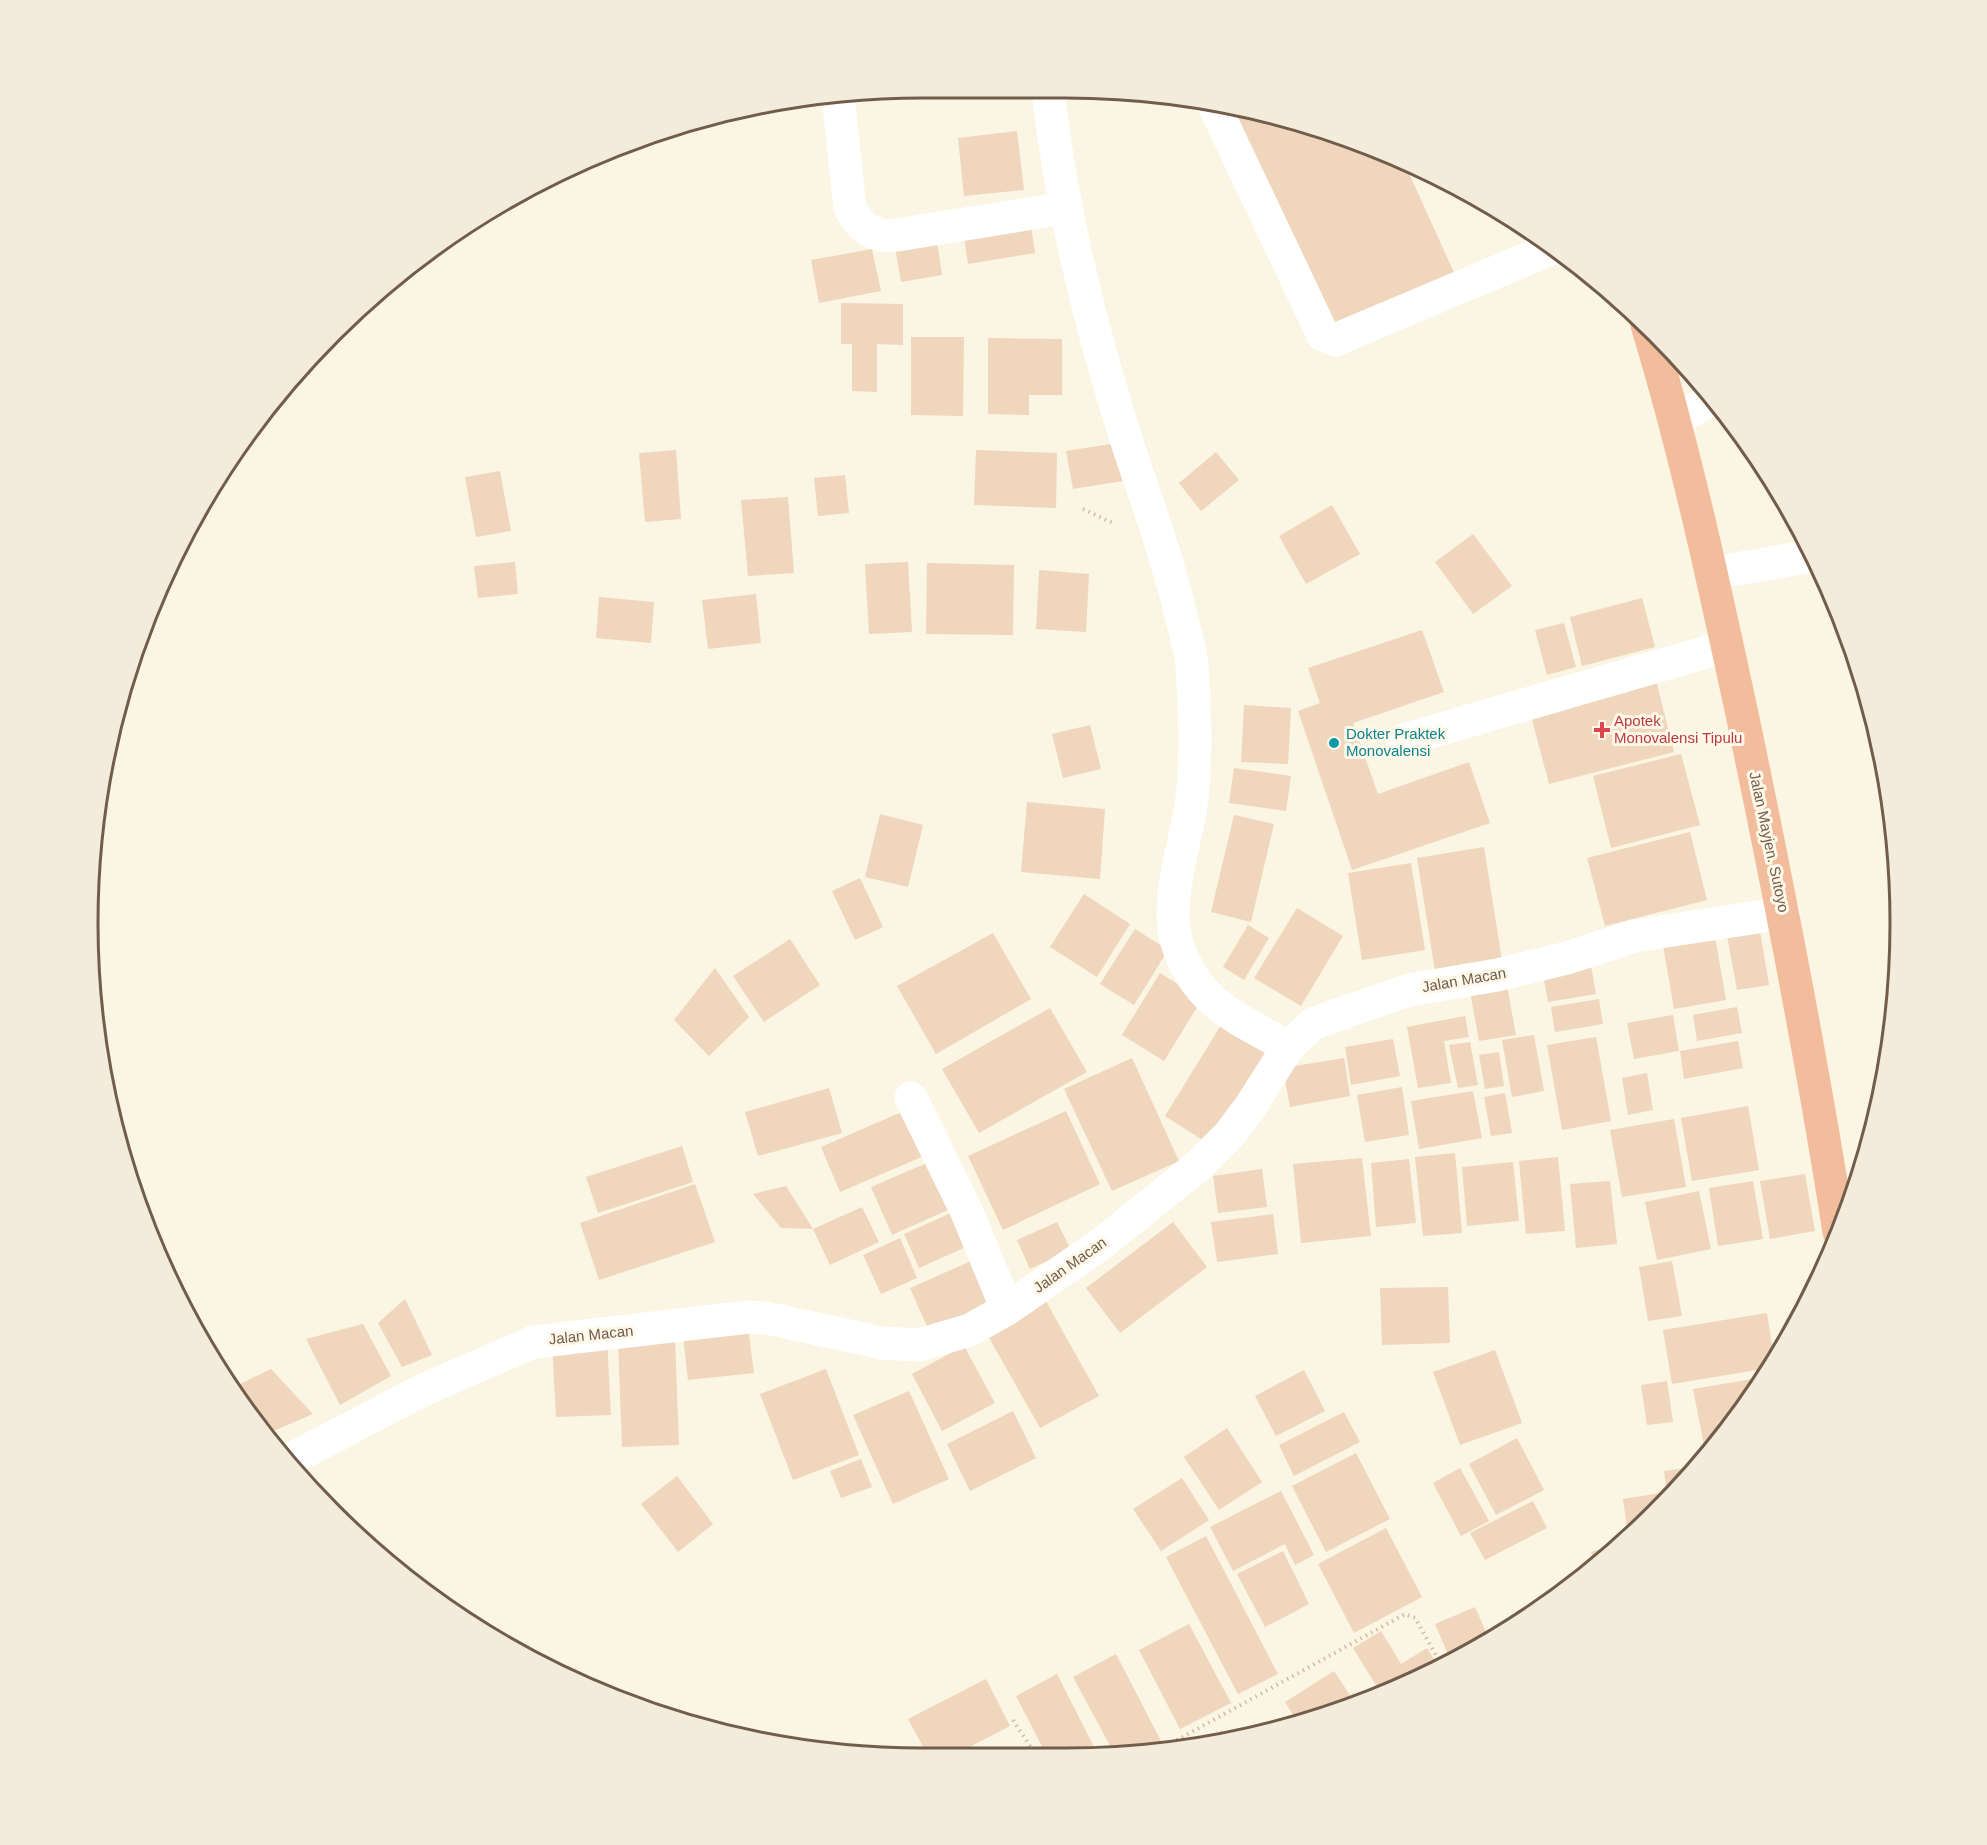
<svg xmlns="http://www.w3.org/2000/svg" width="1987" height="1845" font-family="Helvetica,sans-serif">
<style>
.building{fill:#efd6bc}
.lines{fill:none;stroke-linecap:round;stroke-linejoin:round}
.path{stroke:#d4baa0;stroke-width:4;stroke-dasharray:1.5 4.5;stroke-linecap:butt}
.minor{stroke:#fff;stroke-width:33}
.highway{stroke:#f2bd9d;stroke-width:33}
.health-dot{fill:#e0444e;stroke:#fef8e9;stroke-width:2}
.culture-dot{fill:#0f9aa8;stroke:#fef8e9;stroke-width:2}
.labels{text-anchor:middle;stroke-width:6;stroke-linejoin:round;paint-order:stroke}
.health-label{font-size:15px;fill:#be3a42;stroke:#fef8e9;text-anchor:start}
.culture-label{font-size:15px;fill:#0d838f;stroke:#fef8e9;text-anchor:start}
.street-label{font-size:15px;fill:#725d4b;stroke:#fef8e9}
.rim{fill:none;stroke:#725d4b;stroke-width:3}
</style>
<rect width="100%" height="100%" fill="#fbf5e3"/>
<g class="building">
<polygon points="1227,103 1385,151 1403,160 1456,277 1332,333"/>
<polygon points="1017,131 1024,190 964,196 958,138"/>
<polygon points="1030,220 1035,253 968,264 963,230"/>
<polygon points="937,241 942,275 901,282 895,247"/>
<polygon points="872,249 881,291 819,303 811,260"/>
<polygon points="841,303 903,304 903,345 877,344 877,392 852,391 852,344 841,344"/>
<polygon points="911,337 964,337 963,416 911,415"/>
<polygon points="988,338 1062,339 1062,395 1029,395 1029,415 988,414"/>
<polygon points="1117,443 1123,481 1073,489 1066,451"/>
<polygon points="676,450 681,519 645,522 639,453"/>
<polygon points="976,450 1057,453 1056,508 974,505"/>
<polygon points="1216,452 1239,480 1201,511 1179,483"/>
<polygon points="500,471 511,531 476,537 465,477"/>
<polygon points="845,475 849,513 818,516 814,478"/>
<polygon points="788,497 794,573 748,576 741,500"/>
<polygon points="1332,505 1360,554 1306,584 1279,536"/>
<polygon points="1473,534 1512,586 1473,614 1435,562"/>
<polygon points="515,562 518,594 478,598 474,566"/>
<polygon points="908,562 912,632 869,634 865,564"/>
<polygon points="927,563 1014,565 1013,635 926,634"/>
<polygon points="1039,570 1089,574 1086,632 1036,629"/>
<polygon points="756,594 761,643 708,649 702,600"/>
<polygon points="599,597 654,602 651,643 596,638"/>
<polygon points="1642,598 1655,647 1582,666 1570,617"/>
<polygon points="1564,623 1576,667 1547,675 1535,630"/>
<polygon points="1422,630 1444,692 1353,723 1378,794 1469,762 1490,823 1352,870 1298,711 1320,703 1308,668"/>
<polygon points="1655,676 1674,752 1549,784 1529,708"/>
<polygon points="1244,705 1291,708 1288,764 1241,762"/>
<polygon points="1090,725 1101,769 1063,778 1052,734"/>
<polygon points="1681,754 1700,825 1611,848 1593,776"/>
<polygon points="1234,768 1291,776 1286,811 1229,803"/>
<polygon points="1027,802 1105,809 1100,879 1021,872"/>
<polygon points="880,814 923,825 908,887 865,877"/>
<polygon points="1234,815 1274,824 1251,922 1211,912"/>
<polygon points="1690,832 1707,900 1605,926 1587,858"/>
<polygon points="1484,847 1502,960 1435,971 1417,858"/>
<polygon points="1411,863 1425,950 1362,960 1348,873"/>
<polygon points="860,878 883,927 855,940 832,891"/>
<polygon points="1084,894 1130,924 1097,977 1050,947"/>
<polygon points="1297,908 1343,936 1301,1006 1254,978"/>
<polygon points="1248,925 1269,938 1244,980 1223,967"/>
<polygon points="1713,925 1726,1000 1674,1009 1661,934"/>
<polygon points="1759,925 1769,985 1737,990 1726,930"/>
<polygon points="1135,929 1168,950 1134,1005 1100,984"/>
<polygon points="993,933 1031,999 936,1054 897,986"/>
<polygon points="790,939 820,985 764,1022 733,976"/>
<polygon points="1591,966 1596,994 1548,1002 1543,974"/>
<polygon points="715,968 749,1017 709,1056 674,1020"/>
<polygon points="1160,973 1202,999 1164,1061 1122,1035"/>
<polygon points="1506,980 1516,1035 1479,1041 1469,986"/>
<polygon points="1599,999 1603,1024 1555,1032 1551,1007"/>
<polygon points="1737,1007 1742,1033 1697,1041 1693,1015"/>
<polygon points="1050,1008 1087,1072 979,1133 942,1069"/>
<polygon points="1673,1015 1679,1051 1634,1059 1627,1023"/>
<polygon points="1465,1016 1469,1037 1444,1041 1451,1083 1418,1088 1407,1027"/>
<polygon points="1223,1022 1268,1050 1209,1144 1165,1116"/>
<polygon points="1534,1035 1544,1091 1512,1097 1502,1040"/>
<polygon points="1596,1037 1611,1121 1562,1130 1547,1045"/>
<polygon points="1393,1039 1400,1076 1351,1085 1345,1047"/>
<polygon points="1738,1041 1743,1068 1684,1079 1680,1051"/>
<polygon points="1470,1042 1478,1085 1458,1088 1449,1045"/>
<polygon points="1499,1052 1504,1086 1485,1089 1479,1055"/>
<polygon points="1132,1058 1179,1161 1112,1191 1064,1089"/>
<polygon points="1344,1058 1350,1096 1290,1107 1283,1068"/>
<polygon points="1647,1073 1653,1110 1628,1115 1622,1078"/>
<polygon points="1402,1087 1409,1135 1365,1142 1357,1095"/>
<polygon points="829,1088 842,1133 758,1156 745,1112"/>
<polygon points="1473,1091 1482,1138 1419,1149 1411,1101"/>
<polygon points="1505,1093 1512,1133 1491,1136 1484,1097"/>
<polygon points="1748,1106 1759,1170 1692,1181 1681,1118"/>
<polygon points="911,1108 931,1153 840,1192 821,1147"/>
<polygon points="1066,1111 1100,1184 1003,1230 968,1156"/>
<polygon points="1674,1119 1686,1187 1622,1197 1610,1130"/>
<polygon points="682,1146 693,1182 598,1213 586,1177"/>
<polygon points="1455,1153 1462,1233 1423,1236 1415,1157"/>
<polygon points="1558,1157 1565,1231 1526,1234 1519,1161"/>
<polygon points="1362,1158 1371,1236 1301,1243 1293,1164"/>
<polygon points="1409,1159 1416,1223 1376,1227 1371,1163"/>
<polygon points="929,1162 950,1209 892,1235 871,1187"/>
<polygon points="1513,1162 1519,1221 1467,1226 1462,1167"/>
<polygon points="1262,1169 1267,1207 1218,1213 1213,1176"/>
<polygon points="1805,1174 1815,1231 1770,1239 1760,1181"/>
<polygon points="1610,1181 1617,1244 1576,1248 1570,1184"/>
<polygon points="1753,1181 1763,1239 1718,1246 1709,1188"/>
<polygon points="695,1184 715,1242 599,1280 580,1223"/>
<polygon points="786,1186 813,1229 781,1228 753,1194"/>
<polygon points="1699,1191 1711,1249 1657,1260 1645,1202"/>
<polygon points="862,1207 879,1242 830,1265 813,1229"/>
<polygon points="960,1209 975,1243 919,1268 904,1234"/>
<polygon points="1273,1214 1278,1254 1217,1262 1211,1222"/>
<polygon points="1057,1222 1071,1250 1030,1269 1017,1240"/>
<polygon points="1173,1222 1207,1267 1120,1333 1086,1288"/>
<polygon points="900,1238 917,1278 881,1294 863,1255"/>
<polygon points="978,1258 997,1302 929,1331 910,1288"/>
<polygon points="1672,1261 1682,1316 1648,1321 1639,1267"/>
<polygon points="1448,1287 1450,1343 1382,1345 1380,1288"/>
<polygon points="1043,1296 1099,1396 1040,1428 984,1329"/>
<polygon points="405,1299 432,1355 402,1367 378,1323"/>
<polygon points="1767,1313 1774,1358 1769,1368 1672,1384 1663,1330"/>
<polygon points="747,1320 754,1373 688,1380 682,1328"/>
<polygon points="363,1324 391,1376 340,1405 306,1339"/>
<polygon points="607,1339 611,1415 556,1417 552,1341"/>
<polygon points="675,1339 679,1445 622,1447 618,1341"/>
<polygon points="964,1346 995,1403 942,1431 912,1374"/>
<polygon points="1495,1350 1522,1423 1460,1445 1433,1372"/>
<polygon points="271,1369 313,1414 269,1433 230,1389"/>
<polygon points="826,1369 859,1455 793,1480 760,1394"/>
<polygon points="1304,1370 1325,1411 1276,1436 1255,1396"/>
<polygon points="1764,1377 1712,1444 1704,1445 1693,1389"/>
<polygon points="1667,1381 1673,1422 1647,1425 1641,1385"/>
<polygon points="909,1391 949,1479 893,1504 853,1415"/>
<polygon points="1013,1411 1036,1458 970,1491 947,1444"/>
<polygon points="1344,1412 1360,1442 1294,1476 1279,1445"/>
<polygon points="1227,1428 1262,1482 1219,1510 1184,1457"/>
<polygon points="1517,1438 1544,1490 1496,1515 1469,1464"/>
<polygon points="1356,1453 1390,1519 1326,1552 1292,1486"/>
<polygon points="861,1459 872,1487 841,1498 830,1471"/>
<polygon points="1694,1467 1655,1514 1628,1535 1623,1499 1667,1492 1664,1471"/>
<polygon points="1460,1468 1489,1521 1461,1536 1433,1483"/>
<polygon points="677,1476 713,1524 678,1552 641,1504"/>
<polygon points="1182,1478 1209,1520 1161,1551 1133,1509"/>
<polygon points="1281,1491 1314,1555 1295,1565 1285,1544 1233,1571 1210,1527"/>
<polygon points="1533,1501 1547,1528 1485,1560 1470,1533"/>
<polygon points="1386,1528 1422,1597 1354,1633 1318,1564"/>
<polygon points="1206,1536 1278,1674 1238,1694 1166,1557"/>
<polygon points="1619,1543 1595,1563 1591,1552"/>
<polygon points="1283,1551 1309,1604 1265,1627 1237,1574"/>
<polygon points="1475,1607 1489,1639 1450,1659 1435,1624"/>
<polygon points="1189,1624 1231,1703 1180,1729 1139,1650"/>
<polygon points="1381,1631 1401,1664 1427,1648 1438,1666 1382,1695 1353,1648"/>
<polygon points="1116,1654 1161,1741 1142,1750 1114,1753 1073,1677"/>
<polygon points="1334,1671 1355,1703 1297,1721 1285,1702"/>
<polygon points="1057,1674 1098,1755 1048,1758 1016,1696"/>
<polygon points="986,1679 1010,1726 954,1755 927,1754 908,1719"/>
<polygon points="1222,1730 1230,1741 1200,1745"/>
</g>
<g class="lines">
<g class="path">
<polyline points="1083,509 1115,524"/>
<polyline points="1013,1720 1037,1757"/>
<polyline points="1161,1749 1405,1614 1415,1618 1441,1664"/>
</g>
<g class="minor">
<path d="M1048,88c12,114 39,225 73,335 20,65 45,127 60,193 4,17 10,34 11,51 3,43 5,87 0,130 -5,45 -29,105 -14,149 20,59 60,72 110,101"/>
<path d="M838,95l12,113c10,18 19,27 41,28l173,-28"/>
<polyline points="1212,101 1323,335 1335,340 1553,248"/>
<polyline points="1676,420 1711,400"/>
<polyline points="1712,573 1812,556"/>
<polyline points="1403,740 1727,646"/>
<polyline points="911,1098 966,1210 1007,1309"/>
<polyline points="291,1459 421,1391 533,1342 749,1317 767,1318 882,1343 919,1345 970,1330 1007,1309 1101,1244 1198,1166 1229,1135 1250,1107 1288,1047 1314,1023 1409,990 1497,975 1567,958 1634,936 1784,913"/>
</g>
<path class="highway" d="M1647,325c39,128 67,259 95,389 36,172 70,344 97,518"/>
</g>
<path class="health-dot" d="M1599 721h6v6h6v6h-6v6h-6v-6h-6v-6h6z"/>
<circle class="culture-dot" cx="1334" cy="743" r="6"/>
<g class="labels">
<g class="health-label">
<text x="1614" y="726">Apotek<tspan x="1614" dy="17">Monovalensi Tipulu</tspan></text>
</g>
<g class="culture-label">
<text x="1346" y="739">Dokter Praktek<tspan x="1346" dy="17">Monovalensi</tspan></text>
</g>
<g class="street-label">
<text transform="translate(1769 842) rotate(78)" y="5">Jalan Mayjen. Sutoyo</text>
<text transform="translate(1464 980) rotate(-10)" y="5">Jalan Macan</text>
<text transform="translate(1070 1265) rotate(-35)" y="5">Jalan Macan</text>
<text transform="translate(591 1335) rotate(-6)" y="5">Jalan Macan</text>
</g>
</g>
<path d="M0 0H1987V1845H0ZM923 98H1065A825 825 0 0 1 1890 923V923A825 825 0 0 1 1065 1748H923A825 825 0 0 1 98 923V923A825 825 0 0 1 923 98Z" fill="#f3ecdc" fill-rule="evenodd"/>
<path class="rim" d="M923 98H1065A825 825 0 0 1 1890 923V923A825 825 0 0 1 1065 1748H923A825 825 0 0 1 98 923V923A825 825 0 0 1 923 98Z"/>
</svg>
